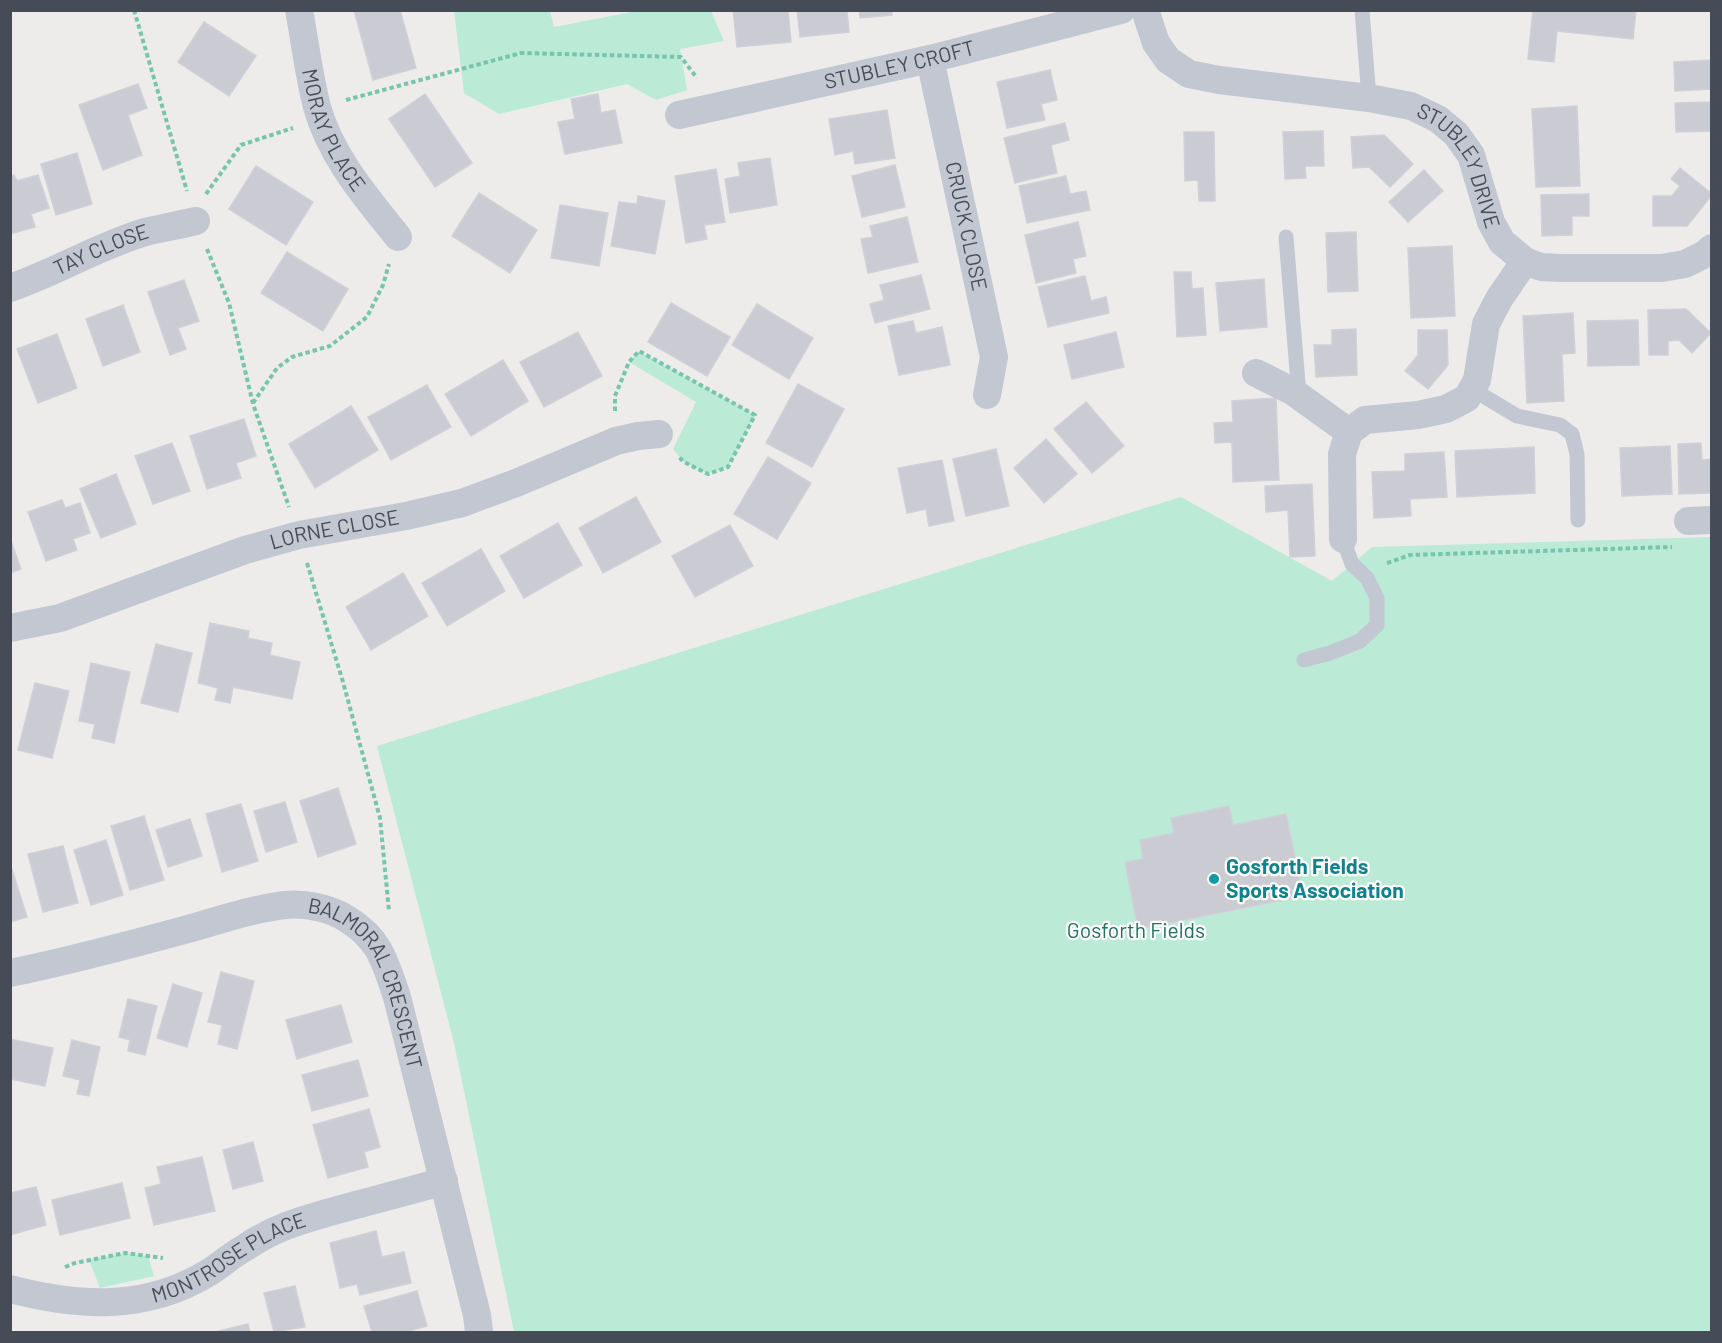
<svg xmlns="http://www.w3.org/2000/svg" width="1722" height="1343" font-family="Barlow,sans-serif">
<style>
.green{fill:#bbead7}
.building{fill:#cbccd3;stroke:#d0d0d7;stroke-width:1.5}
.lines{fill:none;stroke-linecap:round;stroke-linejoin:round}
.path{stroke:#77c5ae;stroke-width:4;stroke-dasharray:4.5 3;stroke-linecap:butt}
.lane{stroke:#c2c7d2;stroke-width:15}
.street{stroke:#c2c7d2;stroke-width:28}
.culture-dot{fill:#0f9aa8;stroke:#fff;stroke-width:2}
.labels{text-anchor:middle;stroke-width:4.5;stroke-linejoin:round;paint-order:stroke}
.street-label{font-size:21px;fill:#454b57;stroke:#fff}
.culture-label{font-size:21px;font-weight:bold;fill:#0d838f;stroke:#fff;text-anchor:start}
.park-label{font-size:21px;fill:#1d7159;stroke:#fff}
</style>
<rect width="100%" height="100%" fill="#eeeceb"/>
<g class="green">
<polygon points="454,11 550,11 554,27 637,11 711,11 724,41 680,49 687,90 656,100 627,84 499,114 464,93"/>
<polygon points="639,351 755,415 728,467 708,474 684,462 673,449 696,402 629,362"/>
<polygon points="1181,497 1332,581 1372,547 1711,537 1711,1332 514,1332 454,1043 377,746"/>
<polygon points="125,1253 148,1256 154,1276 100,1288 89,1260"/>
</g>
<g class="building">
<polygon points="354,10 400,10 416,68 373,80"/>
<polygon points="733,10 788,10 791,42 737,47"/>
<polygon points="797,10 847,10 849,32 800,37"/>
<polygon points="859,10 892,10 892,15 860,18"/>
<polygon points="1533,10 1636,10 1633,39 1557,31 1554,62 1528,59"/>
<polygon points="204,22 256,56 229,96 178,62"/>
<polygon points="1712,60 1712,89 1675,91 1674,62"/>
<polygon points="1050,70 1057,100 1041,104 1045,120 1007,128 997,82"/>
<polygon points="138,84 147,108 128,115 142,155 103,170 79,105"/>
<polygon points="425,94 472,163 435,187 389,119"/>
<polygon points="598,94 601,113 615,110 622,143 565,154 558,122 575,119 571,99"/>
<polygon points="1712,102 1712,131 1676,132 1675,103"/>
<polygon points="1577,106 1580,186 1536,187 1532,109"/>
<polygon points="887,110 895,158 855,164 853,151 835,155 829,119"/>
<polygon points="1065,123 1069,140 1051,145 1057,173 1015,183 1004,138"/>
<polygon points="1323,131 1324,166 1305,166 1306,178 1285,179 1283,132"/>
<polygon points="1184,132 1214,132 1215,201 1199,201 1198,180 1185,181"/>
<polygon points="1384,135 1413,164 1390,187 1369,167 1353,168 1351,137"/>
<polygon points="77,153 92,204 56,215 41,164"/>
<polygon points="770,158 777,205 730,213 725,179 740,176 738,163"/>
<polygon points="895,165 905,207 862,217 852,176"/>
<polygon points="256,166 313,202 286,245 229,209"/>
<polygon points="1680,168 1712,194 1712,195 1687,226 1653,226 1653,196 1672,196 1680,186 1671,179"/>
<polygon points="716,169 725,222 704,225 707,239 686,243 675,176"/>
<polygon points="1424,170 1443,191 1408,222 1389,202"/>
<polygon points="14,175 17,181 38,175 49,208 31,214 35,227 10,234 10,176"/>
<polygon points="1066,176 1070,194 1086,191 1090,210 1027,223 1019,186"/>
<polygon points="479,193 537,230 510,273 452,236"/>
<polygon points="1589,194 1589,216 1572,216 1572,235 1542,236 1541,195"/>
<polygon points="638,196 665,201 655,254 611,246 619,202 637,204"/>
<polygon points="560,205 608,213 599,266 551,258"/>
<polygon points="907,217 918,262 868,273 861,239 873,237 870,226"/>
<polygon points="1078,222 1086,256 1073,259 1076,273 1036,283 1025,235"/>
<polygon points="1356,232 1358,291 1328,292 1326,233"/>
<polygon points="1452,246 1455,316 1411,318 1408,248"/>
<polygon points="287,252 348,289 323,331 261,293"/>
<polygon points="1174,272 1191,272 1192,289 1203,288 1206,335 1177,337"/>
<polygon points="921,275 930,309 875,323 870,304 884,300 880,285"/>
<polygon points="1085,276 1091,301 1106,297 1109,313 1048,327 1038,287"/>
<polygon points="1264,279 1267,327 1220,331 1216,283"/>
<polygon points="184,280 199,321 178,328 186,349 170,355 148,292"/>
<polygon points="671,303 730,337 707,376 648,342"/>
<polygon points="757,304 813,338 789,379 732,345"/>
<polygon points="123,305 140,352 103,366 86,319"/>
<polygon points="1686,309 1711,333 1692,353 1679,340 1668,341 1668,355 1649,355 1648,310"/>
<polygon points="1573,313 1575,353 1562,354 1564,401 1527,403 1523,316"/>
<polygon points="1638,320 1639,365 1588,366 1587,321"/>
<polygon points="913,321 916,333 942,327 950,365 899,375 888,326"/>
<polygon points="1356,329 1357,375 1316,377 1314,345 1332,345 1332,330"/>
<polygon points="1418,330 1447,330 1448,365 1428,389 1405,371 1418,355"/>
<polygon points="578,332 602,376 544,407 520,362"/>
<polygon points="1116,332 1124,367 1072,379 1064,345"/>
<polygon points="57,334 77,388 38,403 17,349"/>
<polygon points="503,360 528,401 471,436 445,394"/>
<polygon points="798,384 844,409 812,467 766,443"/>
<polygon points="427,385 451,427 391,460 368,417"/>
<polygon points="1276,398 1279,480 1233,482 1232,442 1215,443 1214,423 1233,422 1232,401"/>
<polygon points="1086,402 1124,446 1092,473 1054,429"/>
<polygon points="351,406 378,450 315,488 289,444"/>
<polygon points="244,419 256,456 236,463 241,478 207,489 190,436"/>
<polygon points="1046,439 1077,474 1044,503 1014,468"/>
<polygon points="172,443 190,491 153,504 135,456"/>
<polygon points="1701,443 1702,460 1712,459 1712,493 1679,494 1678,444"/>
<polygon points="1670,446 1672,494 1622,496 1620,448"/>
<polygon points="1534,447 1535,493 1457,497 1455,451"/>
<polygon points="996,449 1009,506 966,516 953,459"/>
<polygon points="1444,452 1447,497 1410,499 1411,516 1374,518 1372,472 1405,471 1405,454"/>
<polygon points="768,457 811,483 777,539 734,514"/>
<polygon points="942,460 954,521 929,526 926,509 907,513 898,468"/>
<polygon points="116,474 136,524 101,538 80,489"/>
<polygon points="1312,484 1315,556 1290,557 1288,510 1266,512 1265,486"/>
<polygon points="636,497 661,542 603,573 579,528"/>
<polygon points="62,500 65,508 80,503 90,533 73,539 77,550 46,561 28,512"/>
<polygon points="558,523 582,565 524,598 500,556"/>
<polygon points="730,525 753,566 695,597 672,556"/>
<polygon points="10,538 21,569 10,573"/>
<polygon points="481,549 505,591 447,626 422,583"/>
<polygon points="403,573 428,616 371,650 346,607"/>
<polygon points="210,623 249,631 248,638 272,643 270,655 300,662 292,699 233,687 230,703 215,700 218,688 198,683"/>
<polygon points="156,644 192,653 178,712 141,703"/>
<polygon points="91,663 130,672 114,743 92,738 95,724 79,721"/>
<polygon points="35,683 69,691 52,758 18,750"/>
<polygon points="338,788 356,844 318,857 300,801"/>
<polygon points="285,802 297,842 266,852 254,811"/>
<polygon points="241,804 258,861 222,872 206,814"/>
<polygon points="1229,806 1233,825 1286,814 1303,896 1138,929 1125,862 1143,859 1140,840 1174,833 1171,818"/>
<polygon points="144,816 164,880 130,890 111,826"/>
<polygon points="190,819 202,856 168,867 156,830"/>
<polygon points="106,840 123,895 91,905 74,850"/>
<polygon points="63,846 78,903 43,912 28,854"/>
<polygon points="10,863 27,917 10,922"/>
<polygon points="221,972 254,981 237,1049 218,1044 222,1025 208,1022"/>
<polygon points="173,984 202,993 187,1047 157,1038"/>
<polygon points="128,999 157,1006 145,1055 128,1051 130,1040 119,1037"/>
<polygon points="341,1005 352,1042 297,1059 286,1020"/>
<polygon points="10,1039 53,1048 45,1086 10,1079"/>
<polygon points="72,1040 100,1047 89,1096 77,1094 80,1080 63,1076"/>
<polygon points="358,1060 368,1096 312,1111 302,1075"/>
<polygon points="369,1109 380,1147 364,1152 368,1167 328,1178 313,1125"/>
<polygon points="253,1142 263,1181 233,1189 223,1150"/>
<polygon points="202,1157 215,1211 154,1225 145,1188 161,1184 157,1167"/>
<polygon points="122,1183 130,1218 60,1235 52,1200"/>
<polygon points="36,1187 46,1225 10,1235 10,1193"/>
<polygon points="376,1231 382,1257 404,1252 411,1283 360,1295 357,1284 340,1288 330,1243"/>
<polygon points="295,1286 305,1327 274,1332 264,1293"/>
<polygon points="417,1291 427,1326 405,1332 372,1332 364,1306"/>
<polygon points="248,1324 250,1332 215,1332"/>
</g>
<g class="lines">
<g class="path">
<polyline points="134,10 187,191"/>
<polyline points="346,100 521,53 681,57 697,78"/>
<polyline points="206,194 241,145 293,128"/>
<polyline points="207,249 229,303 253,404 289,507"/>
<polyline points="253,403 277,368 292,357 330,346 367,317 383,285 389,264"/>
<polyline points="615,411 615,396 629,362 639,351 755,415 728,467 708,474 684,462 679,457"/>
<polyline points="307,563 343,682 380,818 389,911"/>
<polyline points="1387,563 1410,555 1672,547"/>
<polyline points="65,1267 75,1263 125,1253 163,1258"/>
</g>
<g class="lane">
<polyline points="1362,10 1369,98"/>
<polyline points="1286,237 1299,395"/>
<polyline points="1472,389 1517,416 1560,425 1572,434 1577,454 1578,520"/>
<polyline points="1304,660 1330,653 1360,641 1377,625 1377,598 1367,578 1352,564 1343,539"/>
</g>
<g class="street">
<path id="s1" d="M299,10c6,32 10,66 18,97 14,50 49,90 81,130"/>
<path id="s2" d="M1145,10l11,33 12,17 21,14 30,6 150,18 42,8 27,13 18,15 15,21 20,67 11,20 23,19 16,6 21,1h100l23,-4 20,-10 7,-6"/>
<path id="s3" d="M930,59l64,298 -7,38"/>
<path id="s4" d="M679,115l251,-56 191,-49"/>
<path id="s5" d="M10,288c46,-16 89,-42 135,-56 17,-4 34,-7 51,-11"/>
<polyline points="1256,373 1292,391 1349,432"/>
<polyline points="1688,521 1712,520"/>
<polyline points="1343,539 1342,454 1349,432 1365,420 1418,415 1446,409 1467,398 1477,380 1486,324 1499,299 1525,261"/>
<path id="s6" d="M10,628l50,-10 185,-68 54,-15 107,-19 56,-13 54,-20 100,-42 22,-5 21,-2"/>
<path id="s7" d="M10,973c60,-12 119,-28 178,-44 32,-9 64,-20 97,-24 20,-2 45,3 62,14 33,20 38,43 50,78l80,318 2,17"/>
<path id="s8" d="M10,1289c69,18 135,22 198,-16 13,-8 25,-19 38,-26 12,-8 27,-16 40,-21 21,-8 44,-14 66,-20 30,-8 61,-16 92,-25"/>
</g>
</g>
<circle class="culture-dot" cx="1214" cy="879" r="6"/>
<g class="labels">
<g class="street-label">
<text dy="7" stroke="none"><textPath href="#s4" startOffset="226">STUBLEY CROFT</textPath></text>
<text dy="7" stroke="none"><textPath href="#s1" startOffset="126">MORAY PLACE</textPath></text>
<text dy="7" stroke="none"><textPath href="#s2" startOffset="387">STUBLEY DRIVE</textPath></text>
<text dy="7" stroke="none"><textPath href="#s3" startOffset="171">CRUCK CLOSE</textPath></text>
<text dy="7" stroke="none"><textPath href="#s5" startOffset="99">TAY CLOSE</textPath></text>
<text dy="7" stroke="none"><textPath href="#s6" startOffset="340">LORNE CLOSE</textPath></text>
<text dy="7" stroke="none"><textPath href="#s7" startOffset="412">BALMORAL CRESCENT</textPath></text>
<text dy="7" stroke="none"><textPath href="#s8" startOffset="230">MONTROSE PLACE</textPath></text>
</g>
<g class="culture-label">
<text x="1226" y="874">Gosforth Fields<tspan x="1226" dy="24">Sports Association</tspan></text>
</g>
<g class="park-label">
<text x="1136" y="938">Gosforth Fields</text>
</g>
</g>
<rect width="1722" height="1343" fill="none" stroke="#454b57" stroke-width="24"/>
</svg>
